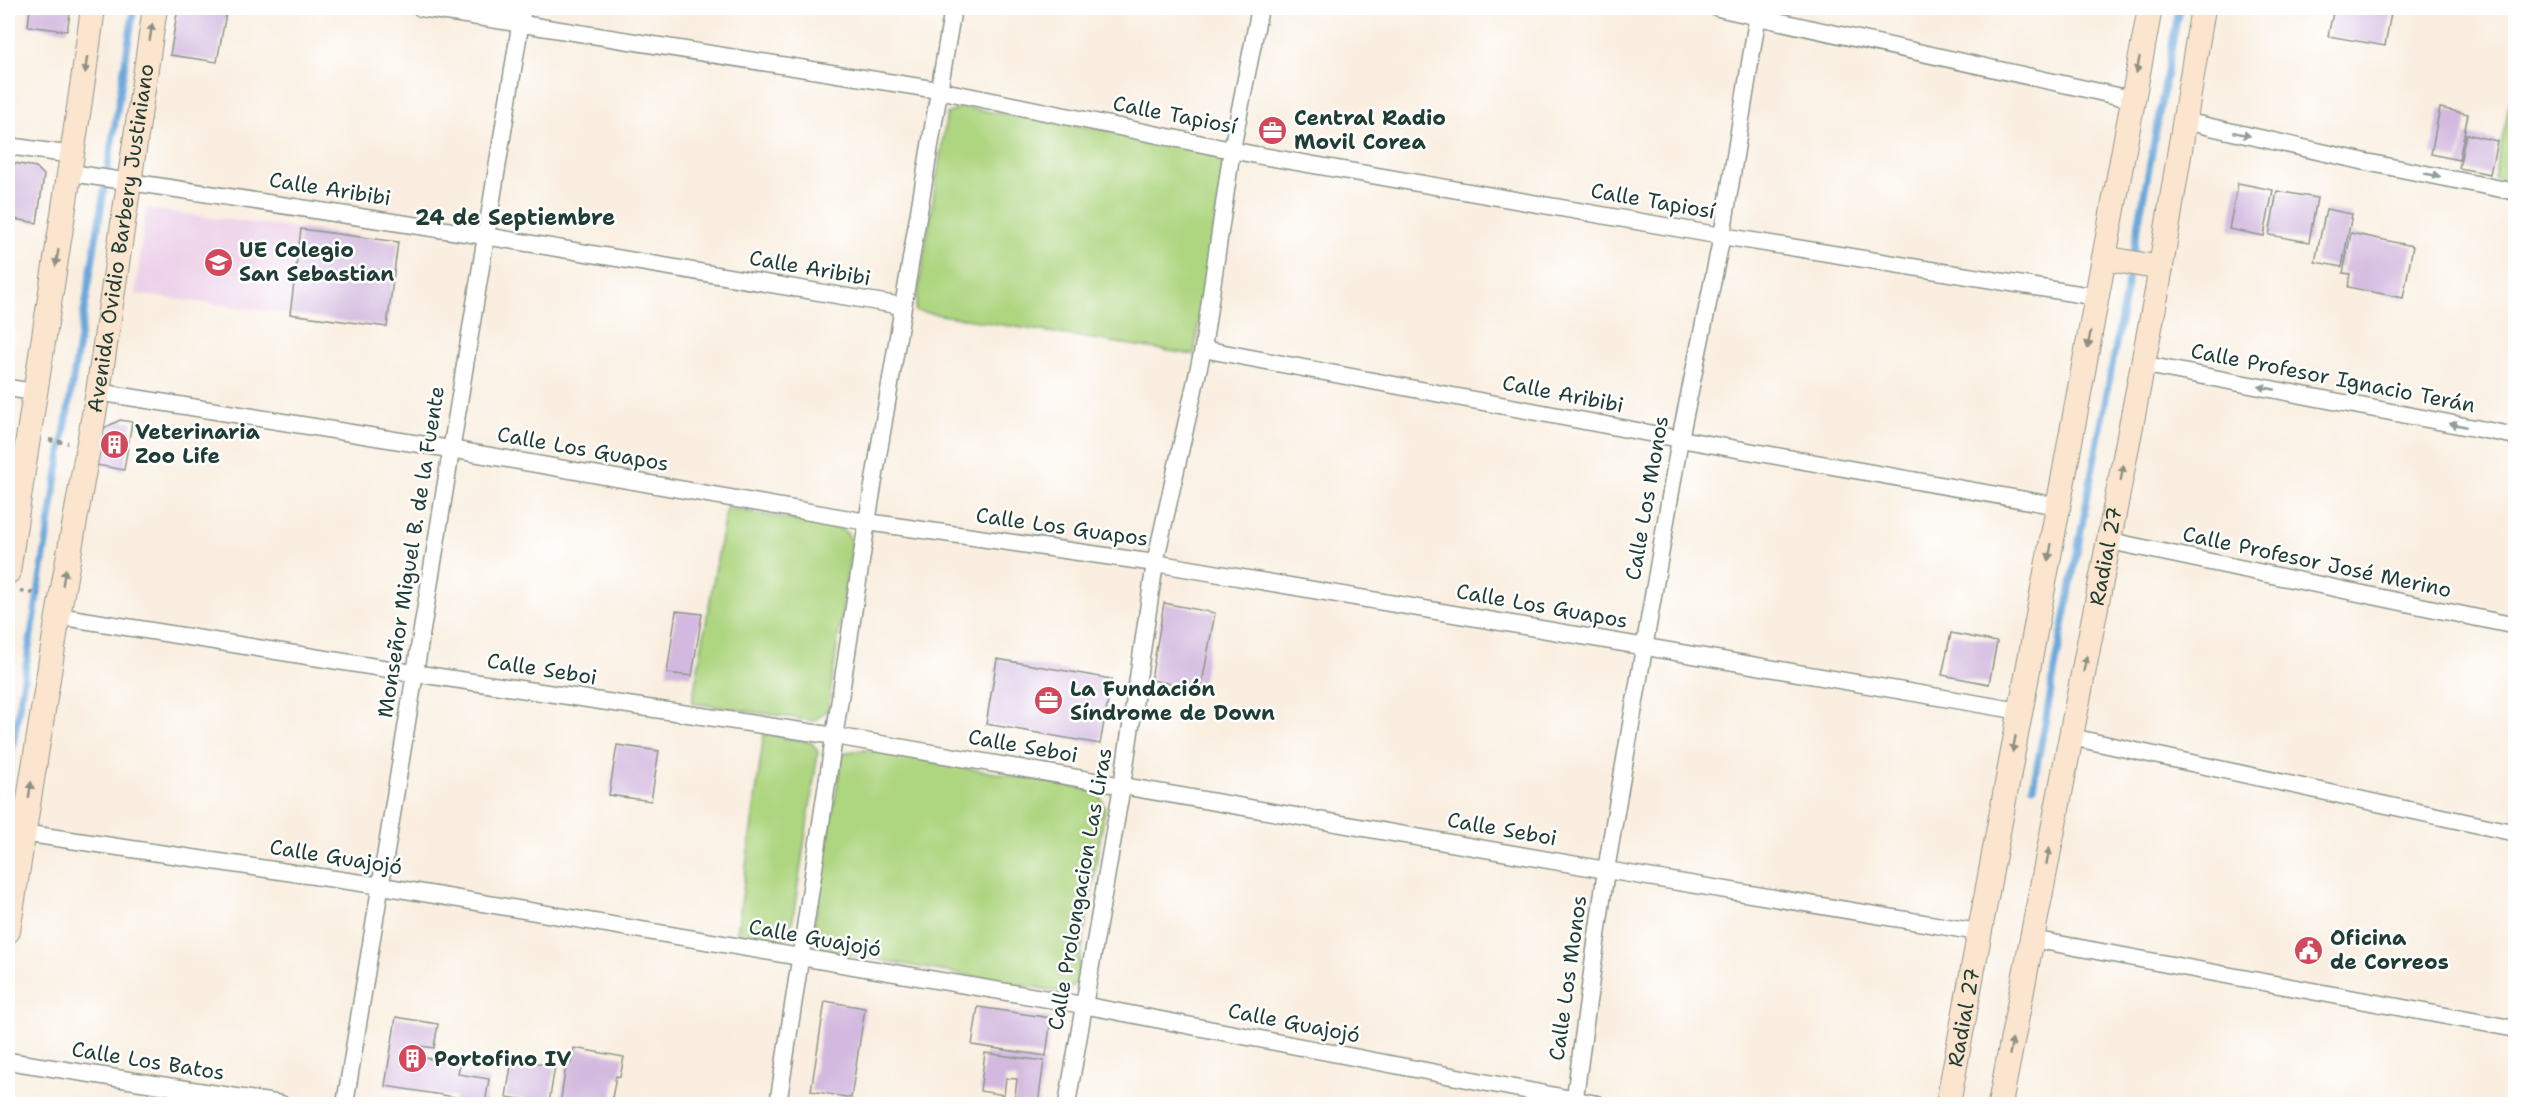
<svg xmlns="http://www.w3.org/2000/svg" width="2523" height="1112" font-family="'Shantell Sans',sans-serif">
<style>
.built{fill:#edd1e9}
.green{fill:#aed580;stroke:#66895a;stroke-width:1.5}
.lines{fill:none;stroke-linecap:round;stroke-linejoin:round}
.stream{stroke:#6aa8dc;stroke-width:7}
.building{fill:#d3b9df}
.street-casing{stroke:#8c968a;stroke-width:19}
.secondary-casing{stroke:#8c968a;stroke-width:26}
.path{stroke:#8c968a;stroke-width:4;stroke-dasharray:4.5 4.5;stroke-linecap:butt}
.street{stroke:#fff;stroke-width:16}
.secondary{stroke:#fce5cf;stroke-width:24}
.oneway{fill:#8e9182}
.oneway2{fill:#8f9e9a}
.labels{text-anchor:middle;stroke-width:5;stroke-linejoin:round;paint-order:stroke}
.street-label{font-size:21px;fill:#1f3d34;stroke:#fff}
.poi-label{font-size:21px;font-weight:bold;fill:#1f3d34;stroke:#fff;text-anchor:start}
.neighbourhood-label{font-size:22px;font-weight:bold;fill:#1f3d34;stroke:#fff}
</style>
<rect width="100%" height="100%" fill="#fff"/>
<filter id="ink" filterUnits="userSpaceOnUse"><feTurbulence type="fractalNoise" baseFrequency=".0167" numOctaves="2"/><feDisplacementMap in="SourceGraphic" scale="12" xChannelSelector="R" yChannelSelector="G"/><feConvolveMatrix kernelMatrix="1 2 1 2 8 2 1 2 1" color-interpolation-filters="sRGB"/></filter>
<filter id="wash" filterUnits="userSpaceOnUse"><feTurbulence type="fractalNoise" baseFrequency=".008" numOctaves="4" result="noise"/><feDisplacementMap in="SourceGraphic" scale="24" xChannelSelector="R" yChannelSelector="G"/><feGaussianBlur stdDeviation="1.35" result="paint"/><feColorMatrix in="noise" values="0 0 0 0 0 0 0 0 0 0 0 0 0 0 0 0 0 1.4 0 .05"/><feComposite in="paint" operator="in"/></filter>
<g filter="url(#wash)">
<rect width="100%" height="100%" fill="#f9eedf"/>
<polygon class="built" points="146,209 301,229 290,314 135,294"/>
<g class="green">
<polygon points="2515,77 2516,182 2515,182 2494,178"/>
<polygon points="961,107 1215,148 1222,158 1224,167 1194,355 915,311 947,114"/>
<polygon points="726,508 838,528 847,533 852,542 828,709 814,721 692,703"/>
<polygon points="764,734 806,741 812,743 818,752 791,931 787,938 779,940 737,934"/>
<polygon points="863,750 1092,790 1101,798 1105,809 1076,983 1068,991 1055,991 824,950 816,943 813,933 842,756 847,752"/>
</g>
<g class="lines">
<g class="stream">
<polyline points="8,775 134,8"/>
<polyline points="2033,787 2179,8"/>
</g>
</g>
<g id="blocks">
<g class="building">
<polygon points="30,8 71,8 67,31 28,26"/>
<polygon points="178,8 227,8 217,62 170,55"/>
<polygon points="2334,8 2359,8 2391,13 2385,46 2328,36"/>
<polygon points="2440,108 2468,114 2459,160 2431,154"/>
<polygon points="2466,134 2497,141 2490,174 2459,168"/>
<polygon points="8,162 36,167 44,175 37,223 8,218"/>
<polygon points="2238,183 2273,190 2264,236 2229,229"/>
<polygon points="2277,191 2317,198 2309,242 2269,235"/>
<polygon points="2326,209 2352,214 2342,267 2315,262"/>
<polygon points="301,229 398,242 387,327 290,314"/>
<polygon points="2351,233 2413,246 2403,298 2348,287 2350,274 2343,273"/>
<polygon points="120,420 132,422 124,470 96,465 100,435 106,427"/>
<polygon points="1164,603 1215,613 1201,689 1151,680"/>
<polygon points="676,611 702,614 692,676 667,673"/>
<polygon points="1951,633 1997,642 1989,684 1942,675"/>
<polygon points="997,659 1112,679 1100,744 986,724"/>
<polygon points="617,745 659,751 651,801 609,795"/>
<polygon points="825,1001 865,1008 851,1098 811,1091"/>
<polygon points="978,1007 1051,1018 1046,1056 972,1045"/>
<polygon points="396,1017 438,1024 434,1048 414,1045 412,1056 460,1063 458,1074 489,1079 485,1104 453,1104 455,1097 385,1086"/>
<polygon points="574,1048 624,1057 620,1077 616,1076 611,1104 560,1104 566,1066 571,1063"/>
<polygon points="985,1053 1044,1061 1038,1104 1014,1104 1017,1079 1006,1078 1004,1095 980,1091"/>
<polygon points="512,1059 555,1066 549,1103 506,1097"/>
</g>
</g>
</g>
<g filter="url(#ink)">
<use href="#blocks" fill-opacity="0" stroke="#8c968a" stroke-width="1.5"/>
<g class="lines">
<defs>
<g id="street">
<polyline points="421,8 938,90 1256,155 1722,236 2097,297"/>
<polyline points="1718,8 2131,99"/>
<polyline points="2184,121 2366,162 2516,192"/>
<polyline points="8,146 73,155"/>
<polyline points="71,173 485,236 902,306"/>
<polyline points="1203,349 1680,439 2058,506"/>
<polyline points="2141,364 2516,436"/>
<polyline points="8,388 34,392"/>
<polyline points="98,392 450,449 867,522 1155,563 2020,711"/>
<polyline points="2110,541 2516,626"/>
<polyline points="58,616 413,673 835,736 1606,870 1978,932"/>
<polyline points="2071,737 2516,833"/>
<polyline points="23,833 382,886 1083,1005 1597,1104"/>
<polyline points="2032,939 2516,1029"/>
<polyline points="8,1061 281,1104"/>
<polyline points="345,1104 523,8"/>
<polyline points="778,1104 867,522 953,8"/>
<polyline points="1067,1104 1122,786 1155,563 1203,349 1232,149 1260,8"/>
<polyline points="1574,1104 1606,870 1680,439 1722,236 1759,8"/>
</g>
<g id="secondary">
<polyline points="2104,258 2161,268"/>
<path d="M8,572c27,-188 60,-376 85,-564"/>
<path id="s1" d="M8,931l50,-315 40,-224 57,-384"/>
<path id="s2" d="M1948,1104l202,-1096"/>
<path id="s3" d="M2000,1104l157,-813 46,-283"/>
</g>
</defs>
<use href="#street" class="street-casing"/>
<use href="#secondary" class="secondary-casing"/>
<g class="path">
<polyline points="49,440 68,443"/>
<polyline points="20,591 39,594"/>
</g>
<use href="#street" class="street"/>
<use href="#secondary" class="secondary"/>
</g>
<defs><path id="oneway-solid" d="M-6-.8H1V-3.2L6.5 0L1 3.2V.8H-6Z" transform="scale(1.5)"/></defs>
<g class="oneway">
<use href="#oneway-solid" transform="translate(151 32) rotate(-81)"/>
<use href="#oneway-solid" transform="translate(86 65) rotate(98)"/>
<use href="#oneway-solid" transform="translate(2138 65) rotate(101)"/>
<use href="#oneway-solid" transform="translate(57 258) rotate(100)"/>
<use href="#oneway-solid" transform="translate(2089 340) rotate(101)"/>
<use href="#oneway-solid" transform="translate(2122 473) rotate(-80)"/>
<use href="#oneway-solid" transform="translate(2050 552) rotate(100)"/>
<use href="#oneway-solid" transform="translate(64 577) rotate(-80)"/>
<use href="#oneway-solid" transform="translate(2085 664) rotate(-79)"/>
<use href="#oneway-solid" transform="translate(2014 744) rotate(101)"/>
<use href="#oneway-solid" transform="translate(30 790) rotate(-81)"/>
<use href="#oneway-solid" transform="translate(2048 856) rotate(-79)"/>
<use href="#oneway-solid" transform="translate(2011 1047) rotate(-79)"/>
</g>
<g class="oneway2">
<use href="#oneway-solid" transform="translate(2242 134) rotate(13)"/>
<use href="#oneway-solid" transform="translate(2432 175) rotate(11)"/>
<use href="#oneway-solid" transform="translate(2267 388) rotate(-169)"/>
<use href="#oneway-solid" transform="translate(2458 425) rotate(-169)"/>
</g>
</g>
<defs>
<symbol id="office-disc" viewBox="-11 -11 22 22"><circle r="9.5" fill="#d1495b" stroke="#fff"/><path d="M-6-3h4V-5.5h4V-3h4V5H-6ZM-1-4.5V-3h2v-1.5ZM-6 0V1H6V0Z" fill="#fff"/></symbol>
<symbol id="school-disc" viewBox="-11 -11 22 22"><circle r="9.5" fill="#d1495b" stroke="#fff"/><path d="M0-5L7-2L0 1L-7-2ZM-4 1L0 2.5L4 1V4Q0 6-4 4Z" fill="#fff"/></symbol>
<symbol id="building-disc" viewBox="-11 -11 22 22"><circle r="9.5" fill="#d1495b" stroke="#fff"/><path d="M-4-6H4V6H1V3H-1V6H-4ZM-2.5-4.3h1.7v1.8h-1.7ZM.8-4.3h1.7v1.8H.8ZM-2.5-1h1.7V.8h-1.7ZM.8-1h1.7V.8H.8Z" fill="#fff"/></symbol>
<symbol id="civic-disc" viewBox="-11 -11 22 22"><circle r="9.5" fill="#d1495b" stroke="#fff"/><path d="M-.6-6.5H3V-4.5H.6V-3L4-1V1h2V6H-6V1h2V-1L-.6-3ZM-1.2 2.5V6h2.4V2.5Z" fill="#fff"/></symbol>
</defs>
<g fill-rule="evenodd">
<use href="#office-disc" x="1256" y="114" width="33" height="33"/>
<use href="#school-disc" x="202" y="246" width="33" height="33"/>
<use href="#building-disc" x="98" y="428" width="33" height="33"/>
<use href="#office-disc" x="1032" y="684" width="33" height="33"/>
<use href="#civic-disc" x="2292" y="934" width="33" height="33"/>
<use href="#building-disc" x="396" y="1042" width="33" height="33"/>
</g>
<g class="labels">
<g class="street-label">
<text transform="translate(1175 115) rotate(11)" y="7">Calle Tapiosí</text>
<text transform="translate(330 189) rotate(9)" y="7">Calle Aribibi</text>
<text transform="translate(1653 201) rotate(10)" y="7">Calle Tapiosí</text>
<text dy="7" stroke="none"><textPath href="#s1" startOffset="702">Avenida Ovidio Barbery Justiniano</textPath></text>
<text transform="translate(810 268) rotate(10)" y="7">Calle Aribibi</text>
<text transform="translate(2333 378) rotate(11)" y="7">Calle Profesor Ignacio Terán</text>
<text transform="translate(1563 394) rotate(11)" y="7">Calle Aribibi</text>
<text transform="translate(583 449) rotate(10)" y="7">Calle Los Guapos</text>
<text transform="translate(1647 498) rotate(-80)" y="7">Calle Los Monos</text>
<text transform="translate(1062 527) rotate(8)" y="7">Calle Los Guapos</text>
<text transform="translate(411 552) rotate(-81)" y="7">Monseñor Miguel B. de la Fuente</text>
<text dy="7" stroke="none"><textPath href="#s3" startOffset="558">Radial 27</textPath></text>
<text transform="translate(2317 562) rotate(12)" y="7">Calle Profesor José Merino</text>
<text transform="translate(1542 606) rotate(10)" y="7">Calle Los Guapos</text>
<text transform="translate(542 669) rotate(9)" y="7">Calle Seboi</text>
<text transform="translate(1023 746) rotate(10)" y="7">Calle Seboi</text>
<text transform="translate(1502 829) rotate(10)" y="7">Calle Seboi</text>
<text transform="translate(336 857) rotate(9)" y="7">Calle Guajojó</text>
<text transform="translate(1080 889) rotate(-80)" y="7">Calle Prolongacion Las Liras</text>
<text transform="translate(815 938) rotate(10)" y="7">Calle Guajojó</text>
<text transform="translate(1568 978) rotate(-82)" y="7">Calle Los Monos</text>
<text dy="7" stroke="none"><textPath href="#s2" startOffset="88">Radial 27</textPath></text>
<text transform="translate(1294 1023) rotate(11)" y="7">Calle Guajojó</text>
<text transform="translate(148 1061) rotate(9)" y="7">Calle Los Batos</text>
</g>
<g class="poi-label">
<text x="1294" y="125">Central Radio<tspan x="1294" dy="24">Movil Corea</tspan></text>
<text x="239" y="257">UE Colegio<tspan x="239" dy="24">San Sebastian</tspan></text>
<text x="135" y="439">Veterinaria<tspan x="135" dy="24">Zoo Life</tspan></text>
<text x="1070" y="696">La Fundación<tspan x="1070" dy="24">Síndrome de Down</tspan></text>
<text x="2330" y="945">Oficina<tspan x="2330" dy="24">de Correos</tspan></text>
<text x="434" y="1066">Portofino IV</text>
</g>
<g class="neighbourhood-label">
<text x="515" y="225">24 de Septiembre</text>
</g>
</g>
<rect width="2523" height="1112" fill="none" stroke="#fff" stroke-width="30"/>
</svg>
